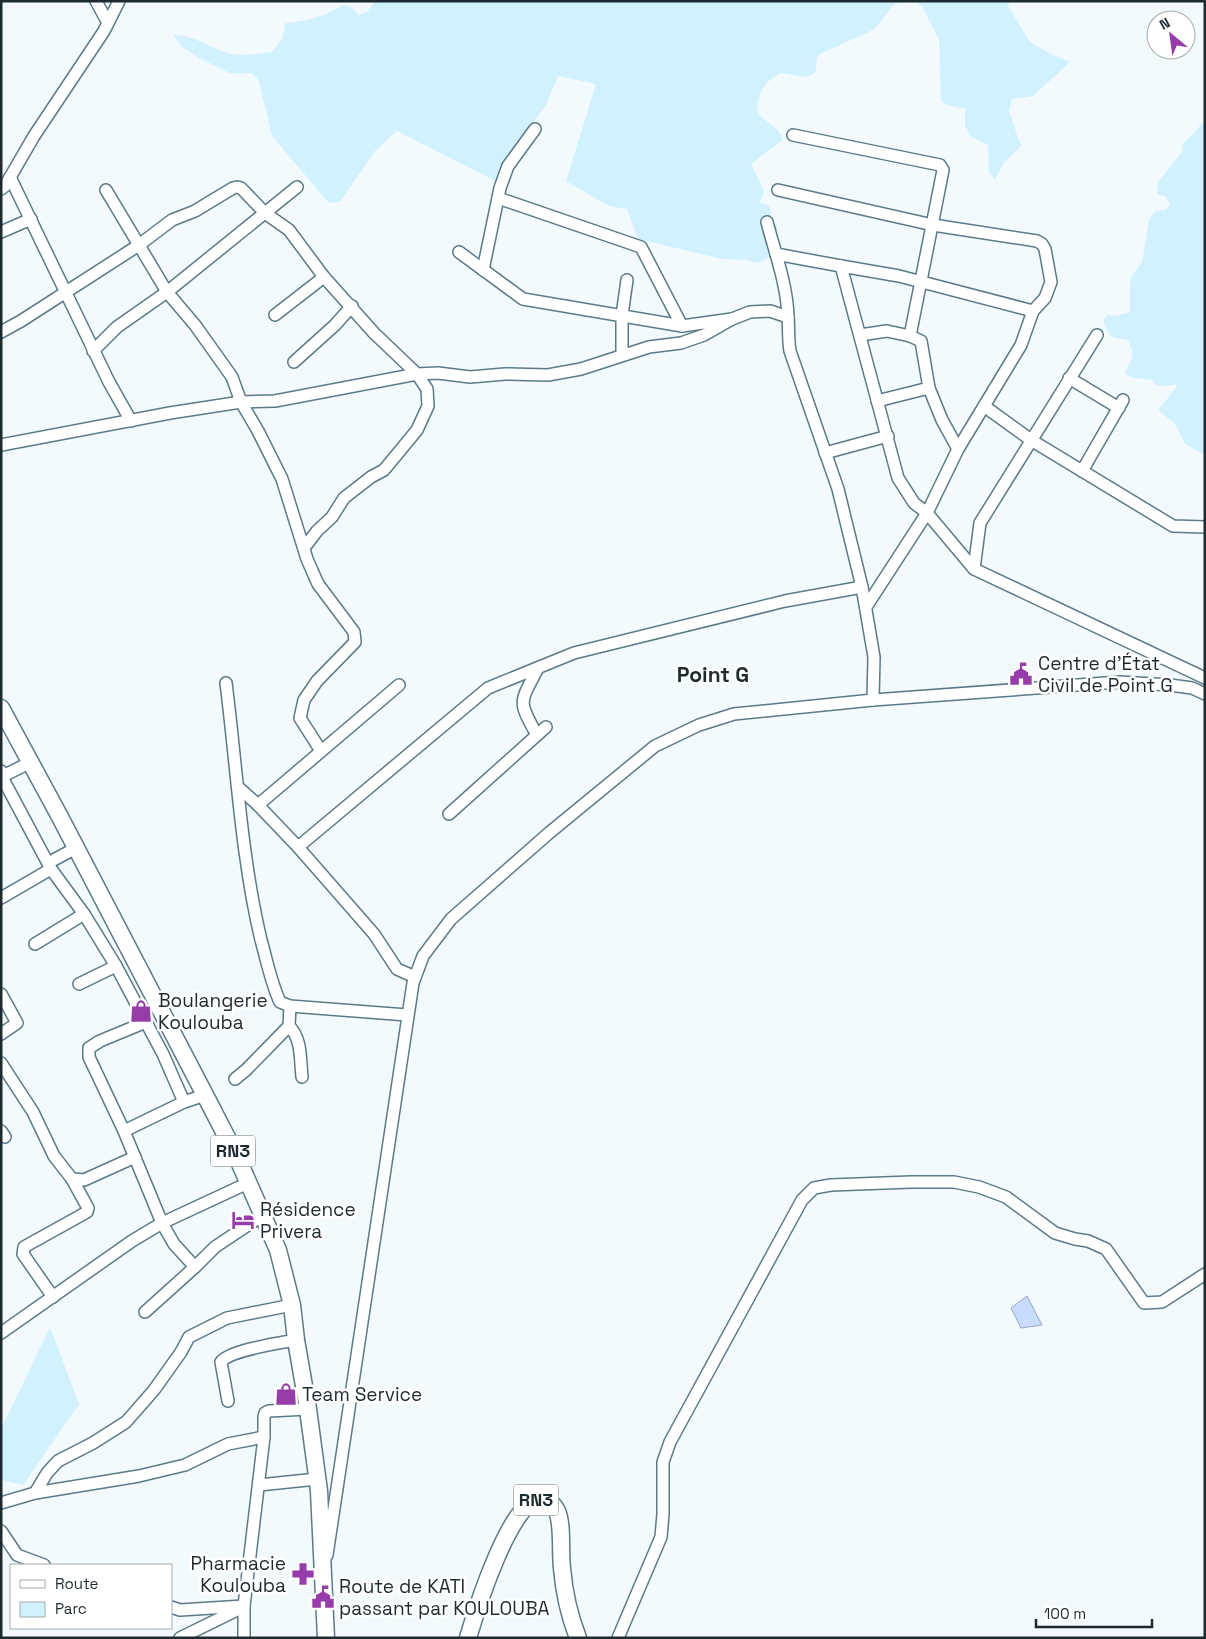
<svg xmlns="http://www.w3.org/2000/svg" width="1206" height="1639" font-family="'Space Grotesk',sans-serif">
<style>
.green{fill:#d2f1ff}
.water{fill:#c9dbff;stroke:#95a6c1}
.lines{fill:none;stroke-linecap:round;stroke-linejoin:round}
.minor-casing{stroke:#5b7a89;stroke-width:14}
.highway-casing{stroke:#5b7a89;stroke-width:19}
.minor{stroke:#fff;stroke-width:11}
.highway{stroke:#fff;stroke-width:16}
.labels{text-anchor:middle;stroke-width:5;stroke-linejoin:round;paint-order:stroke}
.shield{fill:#fff;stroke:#616a6e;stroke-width:1}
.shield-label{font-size:18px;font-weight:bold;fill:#1d2a30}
.poi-label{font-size:19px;fill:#1d2a30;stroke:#fff;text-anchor:start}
.quarter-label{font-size:21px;font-weight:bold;fill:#1d2a30;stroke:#fff}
</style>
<rect width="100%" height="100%" fill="#f3fafd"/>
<g class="green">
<path d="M375,1h529l-10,3 -17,23 -8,5 -51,23c-3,6 0,12 -4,19l-9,3 -25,-4c-5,4 -12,8 -15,12 -5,8 -11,22 -5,30 7,9 20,12 23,25l-32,24 13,27 -4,12 6,1 4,3 1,9 7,13 -5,18 1,8 -16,8 -12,-3 -24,-1 -84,-20 -11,-30 -18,-3 -43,-25 30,-97 -38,-8 -12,29 -43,60 -5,17 -101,-51 -22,20 -35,51 -11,1 -57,-67 -13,-55 -7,-8h-23l-30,-15 -17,-11 -9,-12c22,-1 38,15 59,19 13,3 27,-1 40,-2l11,-14 2,-15c20,-1 41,-7 58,-18l8,2 8,8 8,-3z"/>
<polygon points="916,1 1010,1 1008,6 1030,42 1051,54 1070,62 1033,96 1012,99 1009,111 1021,146 1003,164 995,179 989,173 988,145 970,136 965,126 965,109 946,105 941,100 939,39 922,7"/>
<path d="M1205,120v335l-20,-11 -9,-19 -18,-15 18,-22 1,-4 -10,2 -12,-1 -3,-5 -18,-2 -9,-5c6,-13 11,-18 3,-33l-17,-3 -8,-15 4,-7 9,1 14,-4v-29l2,-7 10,-14 7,-43 7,-8 9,-1 5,-5 -4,-8 -9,-3 1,-12 24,-30 1,-9 8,-7z"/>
<polygon points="50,1327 79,1404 23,1485 1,1480 1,1429"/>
</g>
<polygon class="water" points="1027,1296 1042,1325 1021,1328 1011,1308"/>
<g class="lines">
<defs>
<g id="minor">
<polyline points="96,1 108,23"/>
<polyline points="793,135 940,165 943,170 910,336 887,331 860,335"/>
<polyline points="10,177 109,382 131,421"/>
<polyline points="1,189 5,186 34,136 104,31 119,1"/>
<polyline points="106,190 167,292 195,325 232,377 241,402 258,431 282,479 307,559 318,584 354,632 355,642 317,681 304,700 300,718 321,751"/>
<polyline points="778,190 933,225 1037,241 1042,244 1045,249 1051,282 1045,298 1033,311"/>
<polyline points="498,198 641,247 682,326"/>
<path d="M767,222c8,31 20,62 21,95 1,12 0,22 2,34l48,138 24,98 12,70 -1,43"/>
<polyline points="1,232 31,219"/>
<polyline points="459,252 523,299 682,326 732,319 750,312 770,311 788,317"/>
<polyline points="776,254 841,266"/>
<polyline points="483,270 500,188 508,166 535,129"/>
<polyline points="275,315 324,277"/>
<polyline points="1,332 21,321 139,245 172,220 195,211 233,188 237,187 241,188 265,213 289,230 324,277 374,333 417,374 427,389 428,406 417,430 384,470 371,477 344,498 332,517 317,531 304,548"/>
<polyline points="910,336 921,341 929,388 942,420 958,449"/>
<polyline points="93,351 117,327 167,292 297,187"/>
<polyline points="622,354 622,315 627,280"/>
<polyline points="294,362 335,325 352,306"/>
<polyline points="1069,378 1119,408"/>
<polyline points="877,401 929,388"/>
<polyline points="984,406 1031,440 1173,526 1205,527"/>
<polyline points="1,445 170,413 241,402 275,401 417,374 438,373 470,377 505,374 548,375 581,369 649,347 681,343 704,335 732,319"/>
<polyline points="825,453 888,436"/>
<polyline points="1082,471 1123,400"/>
<polyline points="974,569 980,523 1097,335"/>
<polyline points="866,607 927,513 958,449 1021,345 1033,311 899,276 841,266 898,478 914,503 927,513 974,569 1205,678"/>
<path d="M226,683c11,86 15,173 35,257 6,21 10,43 19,62l10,4 117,9"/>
<path d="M537,735c-20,-35 -17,-32 1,-67"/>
<polyline points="1,771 2,777 51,869 84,914 116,966 163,1054 184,1102"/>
<polyline points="1,777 31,762"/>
<polyline points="238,787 258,805 298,847 374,934 397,969 415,977"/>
<polyline points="258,805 399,685"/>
<polyline points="449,814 546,727"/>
<polyline points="298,847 488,688 574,653 785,601 862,587"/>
<polyline points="48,863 76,848"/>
<polyline points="1,898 51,869"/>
<polyline points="35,944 84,914"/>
<polyline points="79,984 116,966"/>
<polyline points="1,994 17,1023 1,1034"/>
<path d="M290,1006l-1,20c13,13 11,33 13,51"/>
<polyline points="146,1022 100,1041 89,1048 89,1057 124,1131 162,1223 174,1244 195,1267 215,1247 263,1215"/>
<polyline points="1,1063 33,1112 54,1156 72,1179 84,1180 135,1157"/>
<polyline points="235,1079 246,1070 289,1026"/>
<polyline points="1,1131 5,1137"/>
<polyline points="124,1131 184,1102 205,1095"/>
<polyline points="53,1297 23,1254 24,1247 87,1212 88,1208 72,1179"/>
<polyline points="145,1312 195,1267"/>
<polyline points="1,1333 132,1241 162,1223 248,1183"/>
<path d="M228,1401l-7,-39c9,-12 59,-19 75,-22"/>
<polyline points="259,1485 317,1479"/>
<polyline points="35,1493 47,1473 58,1461 93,1443 126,1422 154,1390 181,1352 189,1337 227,1318 292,1305"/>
<polyline points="1,1503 35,1493 139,1476 185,1465 228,1444 264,1437"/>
<polyline points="1,1531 17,1555 44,1565"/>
<polyline points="327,1555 413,983 423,956 451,919 549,833 655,746 699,725 734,714 873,700 1119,682 1170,685 1192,688 1205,694"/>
<polyline points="171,1607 180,1610 244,1606"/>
<polyline points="180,1638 241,1608"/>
<polyline points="244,1638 244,1606 264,1437 264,1417 265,1413 269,1411 308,1409"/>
<polyline points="618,1638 661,1537 663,1514 663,1462 670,1442 802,1200 814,1188 831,1185 911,1182 954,1182 979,1187 1006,1197 1055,1233 1075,1239 1088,1241 1106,1249 1144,1303 1162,1302 1205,1274"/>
</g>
<g id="highway">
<polyline points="1,708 60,817 205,1095 237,1157 278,1250 292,1305 296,1340 308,1409 319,1491 326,1638"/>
<path d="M468,1638c7,-24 44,-145 75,-139 7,2 11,6 14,12 6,14 3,40 5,57 2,24 7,47 16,70"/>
</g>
</defs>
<use href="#minor" class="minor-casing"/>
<use href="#highway" class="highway-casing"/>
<use href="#minor" class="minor"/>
<use href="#highway" class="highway"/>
</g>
<defs>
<symbol id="civic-bare" viewBox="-9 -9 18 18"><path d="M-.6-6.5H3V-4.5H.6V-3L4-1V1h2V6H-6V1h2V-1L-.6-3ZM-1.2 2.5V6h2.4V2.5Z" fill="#963da9" stroke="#fff" stroke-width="2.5" paint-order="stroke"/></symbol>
<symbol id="shop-bare" viewBox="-9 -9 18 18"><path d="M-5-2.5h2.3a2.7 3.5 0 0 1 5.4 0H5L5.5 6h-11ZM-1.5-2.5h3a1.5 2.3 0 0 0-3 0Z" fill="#963da9" stroke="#fff" stroke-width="2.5" paint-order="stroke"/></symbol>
<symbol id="hotel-bare" viewBox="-9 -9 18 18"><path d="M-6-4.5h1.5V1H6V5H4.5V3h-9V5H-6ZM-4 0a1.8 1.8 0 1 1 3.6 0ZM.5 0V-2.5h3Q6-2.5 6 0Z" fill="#963da9" stroke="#fff" stroke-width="2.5" paint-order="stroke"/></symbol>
<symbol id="pharmacy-bare" viewBox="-9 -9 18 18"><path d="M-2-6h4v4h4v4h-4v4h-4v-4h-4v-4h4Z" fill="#963da9" stroke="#fff" stroke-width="2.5" paint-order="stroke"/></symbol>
</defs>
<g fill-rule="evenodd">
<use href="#civic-bare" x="1005" y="658" width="32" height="32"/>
<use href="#shop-bare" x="125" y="995" width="32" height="32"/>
<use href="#hotel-bare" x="227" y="1204" width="32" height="32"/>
<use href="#shop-bare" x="270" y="1378" width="32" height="32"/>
<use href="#pharmacy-bare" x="287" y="1558" width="32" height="32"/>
<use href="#civic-bare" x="307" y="1581" width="32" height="32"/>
</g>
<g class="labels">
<g class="shield">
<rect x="210.5" y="1135.5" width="45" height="31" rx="4"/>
<rect x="513.5" y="1484.5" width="45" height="31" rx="4"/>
</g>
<g class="shield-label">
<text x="233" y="1157">RN3</text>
<text x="536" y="1506">RN3</text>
</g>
<g class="poi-label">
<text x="1038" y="670">Centre d'État<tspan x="1038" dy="22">Civil de Point G</tspan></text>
<text x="158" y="1007">Boulangerie<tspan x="158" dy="22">Koulouba</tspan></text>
<text x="260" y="1216">Résidence<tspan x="260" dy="22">Privera</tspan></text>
<text x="302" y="1401">Team Service</text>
<text x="286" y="1570" text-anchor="end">Pharmacie<tspan x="286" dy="22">Koulouba</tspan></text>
<text x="339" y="1593">Route de KATI<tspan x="339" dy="22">passant par KOULOUBA</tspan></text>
</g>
<g class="quarter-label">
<text x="713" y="682">Point G</text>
</g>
</g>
<rect width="1206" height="1639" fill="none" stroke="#1d2a30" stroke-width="5"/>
<rect x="10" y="1564" width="162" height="65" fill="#ffffff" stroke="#a5aaac"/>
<rect x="20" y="1580" width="25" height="8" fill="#ffffff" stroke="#a5aaac"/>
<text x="55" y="1589" font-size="15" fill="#1d2a30">Route</text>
<rect x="20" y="1602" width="25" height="15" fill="#d2f1ff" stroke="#a5aaac"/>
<text x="55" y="1614" font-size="15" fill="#1d2a30">Parc</text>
<g transform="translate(1171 35) rotate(331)"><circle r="24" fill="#ffffff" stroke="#a5aaac"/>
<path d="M0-4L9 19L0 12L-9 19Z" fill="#963da9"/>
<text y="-8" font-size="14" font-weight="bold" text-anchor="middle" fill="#1d2a30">N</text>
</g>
<path d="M1036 1619v8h116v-8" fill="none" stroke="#1d2a30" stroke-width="2.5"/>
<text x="1044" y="1619" font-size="15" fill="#1d2a30" stroke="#ffffff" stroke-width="4" paint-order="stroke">100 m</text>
</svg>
